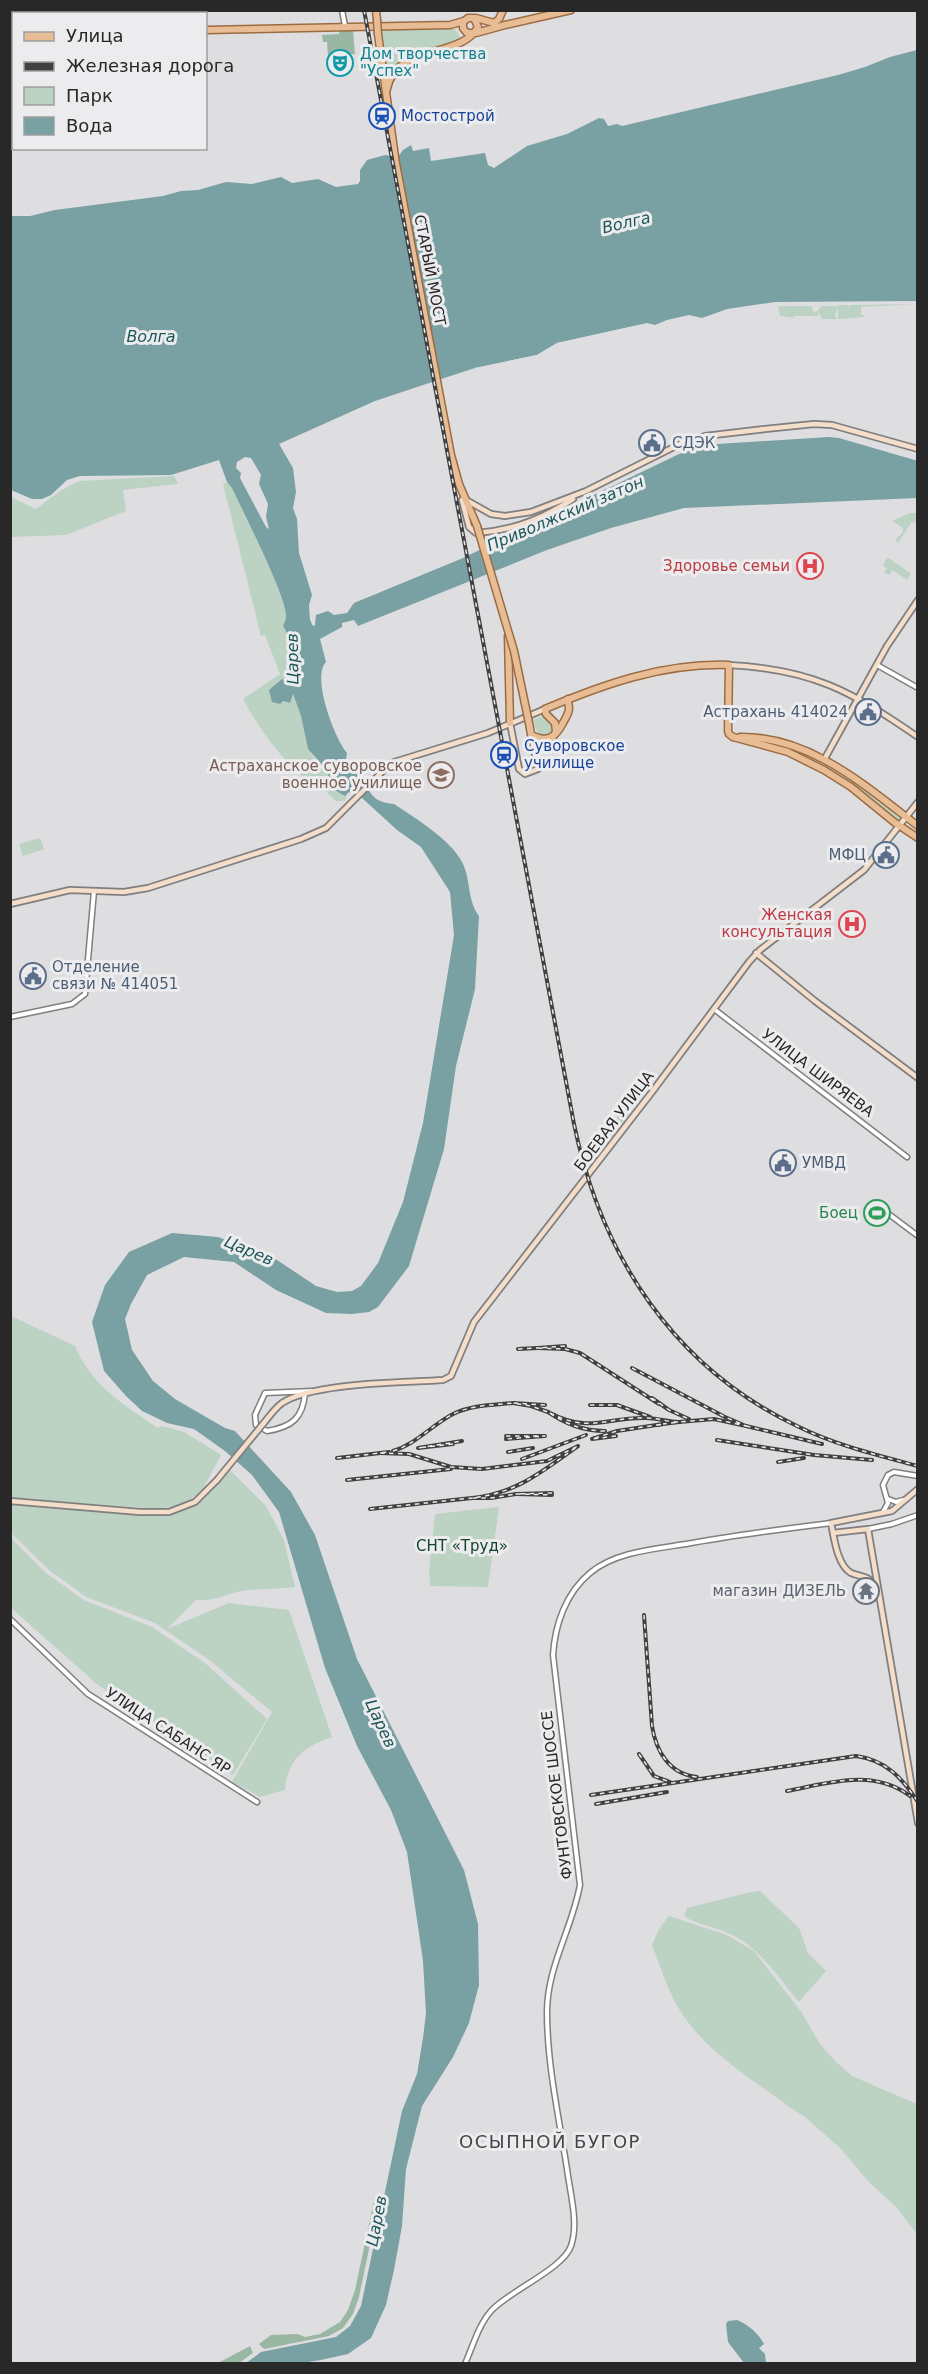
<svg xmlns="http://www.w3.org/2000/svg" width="928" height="2374" font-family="'DejaVu Sans',sans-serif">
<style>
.green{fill:#bcd2c3}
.forest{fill:#9ab7a3}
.water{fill:#79a0a2;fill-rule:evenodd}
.pier{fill:#dedee1}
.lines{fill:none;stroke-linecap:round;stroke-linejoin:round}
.tertiary-casing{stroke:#7f7f81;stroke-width:7}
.secondary-casing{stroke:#7f7f81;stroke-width:8}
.primary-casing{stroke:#9b6c42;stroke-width:9}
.tertiary{stroke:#fff;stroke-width:4}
.secondary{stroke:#f4deca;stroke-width:4.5}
.primary{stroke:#e8bd95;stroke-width:6}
.rail-casing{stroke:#404041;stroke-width:4}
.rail{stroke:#ececee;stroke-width:1.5;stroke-dasharray:4.5;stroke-linecap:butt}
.secondary-bridge-casing{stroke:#7f7f81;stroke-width:8;stroke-linecap:butt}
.primary-bridge-casing{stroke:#9b6c42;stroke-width:9;stroke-linecap:butt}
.secondary-bridge{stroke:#f4deca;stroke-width:4.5}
.primary-bridge{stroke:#e8bd95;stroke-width:6}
.labels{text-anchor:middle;stroke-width:6;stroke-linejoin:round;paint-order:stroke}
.culture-label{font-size:15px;fill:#0d838f;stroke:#ececee;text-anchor:start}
.transit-label{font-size:15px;fill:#164399;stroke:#ececee;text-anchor:start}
.street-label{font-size:15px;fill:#282829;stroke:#ececee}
.service-label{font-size:15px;fill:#4e5e75;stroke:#ececee;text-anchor:start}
.health-label{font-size:15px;fill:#be3a42;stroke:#ececee;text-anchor:end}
.education-label{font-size:15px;fill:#785e54;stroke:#ececee;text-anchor:end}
.leisure-label{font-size:15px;fill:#27864d;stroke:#ececee;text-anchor:end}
.park-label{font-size:15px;fill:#114529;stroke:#ececee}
.worship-label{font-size:15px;fill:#5b616d;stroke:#ececee;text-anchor:end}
.water-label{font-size:16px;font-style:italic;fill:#1d5759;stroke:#ececee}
.quarter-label{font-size:18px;letter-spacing:1.5px;fill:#464648;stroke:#ececee}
</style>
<rect width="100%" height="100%" fill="#dedee1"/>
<g class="green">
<polygon points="453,27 462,39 402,62 393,70 385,66 381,28"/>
<polygon points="917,304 861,307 861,315 864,315 864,317 838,319 838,305 848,305 849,310 849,305"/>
<polygon points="778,306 811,306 815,314 816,311 818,311 821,306 838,306 835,316 837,319 822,319 818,312 818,316 792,316 795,318 780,316"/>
<polygon points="174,476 178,484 123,490 126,511 66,535 11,537 11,497 36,509 60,491 79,481"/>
<path d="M227,482l5,6c10,22 56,110 54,129 0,3 -2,6 -3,9 11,18 11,36 8,57l-4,-3 -4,21 6,2 3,-11 9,24 7,33 25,33 1,4 -2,2 13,8 2,-2 -2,7h-9l-22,-21 -7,1c-26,-23 -48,-51 -64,-82l37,-25 -15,-39 -4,1 -38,-152z"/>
<polygon points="910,513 917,513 917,524 915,522 911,523 898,543 895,540 903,532 903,528 892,521"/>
<polygon points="889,558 911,574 907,580 893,570 889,575 884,573 887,568 883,566 886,559"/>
<polygon points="540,717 549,719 553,725 553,732 548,736 538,735 533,720"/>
<polygon points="825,764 850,778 902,817 901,820 896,820 867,796 825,768"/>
<polygon points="40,838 44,849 23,856 19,844"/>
<polygon points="626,1106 632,1111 613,1136 606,1131"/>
<path d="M11,1316l64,30c16,39 49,59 83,82l4,-2 22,6 37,23 -19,36 -19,13 -24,5 -148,-11z"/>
<path d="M229,1469l37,37 18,34 11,47c-17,2 -32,2 -48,3 -18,2 -31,12 -51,10l-29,29 62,-26 60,7 43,127c-27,9 -45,23 -47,53l-25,7 -28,-15 40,-70 -64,-53 -53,-36 -69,-26 -37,-27 -38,-37 -1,-29 153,12c33,-8 46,-20 66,-47z"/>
<polygon points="499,1507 488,1587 430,1586 429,1570 435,1514"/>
<polygon points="10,1537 46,1573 84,1600 152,1627 205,1663 267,1719 233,1775 98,1685 11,1608"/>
<path d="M760,1891l39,37 9,25 18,18 -27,31c-22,-26 -39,-55 -71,-69 -14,-7 -32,-8 -44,-17l3,-8 64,-16z"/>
<path d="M669,1916l58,19 27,16 48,62 18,31 15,17 17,15 65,28v130l-21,-27 -28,-26 -28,-33 -35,-31 -17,-11c-36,-27 -82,-54 -107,-94 -13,-20 -20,-44 -29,-67l7,-16z"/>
</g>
<g class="forest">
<polygon points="340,29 353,29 355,54 328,56 327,42 323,42 322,35 339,34"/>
<polygon points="375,2196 379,2201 359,2297 353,2314 343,2328 329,2336 264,2349 259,2344 271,2335 298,2334 305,2337 320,2334 340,2322 348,2310 355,2290"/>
<polygon points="250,2346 253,2353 239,2363 218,2363"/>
</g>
<g class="water">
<path d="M917,50v251l-142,1 -48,7 -25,9 -13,-3 -22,5 -12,5 -8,-2 -90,20 -20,12 -62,13 -49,16 -51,17 -96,43 14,24 3,24 -3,16 4,11 2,34 13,42 -3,10 1,15 3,6 2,-1 1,-10 12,-4 6,4 13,-2 7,-10 109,-45 216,-104 18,-6 21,-4 111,-7 10,1 79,23 -1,37 -233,10 -73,20 -64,22 -189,76 -4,-6 -12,3v4l-22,12 6,23c-15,15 9,77 21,91l-1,6c4,6 9,9 13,15 12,15 9,28 35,30 21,14 56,35 68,58 9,17 5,38 17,54l-4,73 -19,77 -12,83 -35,117 -31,41 -9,5 -17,2 -26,-1 -50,-23 -42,-28 -50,-5 -37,18 -16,29 -6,15 7,31 21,31 22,18 50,29 10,3 56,61 24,43 42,124 107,211 14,54 1,61 -10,38 -16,34 -31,49 -16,63 -4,57 -8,44 -8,35 -15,33 -23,16 -27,6 -26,4 -49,-1 15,-11 75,-15 14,-11 11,-20 41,-195 15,-37 6,-36 3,-25 -3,-52 -16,-109 -16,-42 -34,-64 -32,-78 -46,-156 -27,-37 -27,-24 -31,-22 -27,-6 -25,-12 -16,-15 -22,-25 -12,-49 13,-37 24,-33 43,-19 46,4 56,21 42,28 21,6 15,-1 9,-5 17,-23 25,-61 20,-79 31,-188 -4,-43 -29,-45 -24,-17 -35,-32 -13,-6 -4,4 -14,-8 3,-2 -1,-4 -16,-23 -9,-10 -7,-33 -8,-22 -3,9 -7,-2 -3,3 -8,-2 -3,-12 13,-11 9,4c4,-20 3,-40 -8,-57 1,-3 3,-6 3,-9 2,-18 -44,-107 -54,-129l-5,-6 -8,-22 -48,15 -91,1 -13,4 -16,15 -9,4h-10l-21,-9 -1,-274h20l25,-6 108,-14 18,-5 17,-1 28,-8 26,2 29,-7 11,6 26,-4 18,8 22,-3 2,-3v-11l7,-10 18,-5 13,2 5,-7 8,-5 2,6 16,-3 2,13 54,-8 3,12 6,3 33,-22 40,-12 32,-16 5,1 4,7 9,-2 5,2 216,-51 27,-8 25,-10zM245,457l6,1 10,17 -2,9 9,20 -2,13 3,12 -3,-2 -26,-49 1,-5 -5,-5 1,-6z"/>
<path d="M737,2320c12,5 21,13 27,24l-5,4 6,6 1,9h-22l-16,-21 -2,-18 2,-3z"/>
</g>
<polygon class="pier" points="630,327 630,330 554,347 538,358 475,371 475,368 537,355 557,343"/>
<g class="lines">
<defs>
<g id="tertiary">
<polyline points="342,10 345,26"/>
<polyline points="877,665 918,688"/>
<polyline points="714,1009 907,1157"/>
<polyline points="10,1017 72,1004 85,994 94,891"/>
<polyline points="874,1203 918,1236"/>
<path d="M305,1393c-2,25 -13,34 -38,38l-11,-6 -1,-10 10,-22 48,-2"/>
<polyline points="888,1499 896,1502 903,1500"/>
<polyline points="883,1512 888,1503 883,1485 888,1475 894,1472 918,1476"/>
<polyline points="868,1529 892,1524 918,1515"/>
<polyline points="10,1619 88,1694 257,1802"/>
<path d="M465,2364c8,-18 13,-38 26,-53 18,-20 72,-42 80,-65 8,-23 -1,-53 -4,-77 -8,-51 -20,-105 -20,-157 0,-45 25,-83 33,-127l-27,-230c2,-31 13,-62 37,-82 25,-21 64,-24 96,-29 48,-9 97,-15 145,-21"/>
</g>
<g id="secondary">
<path d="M462,500l7,27 7,6c36,-2 68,-15 97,-34"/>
<polyline points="462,501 466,500 491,514 505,516 531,512 586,491 684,442 705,436 765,429 814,424 832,425 918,449"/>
<path d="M729,665c83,4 122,26 189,72"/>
<polyline points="510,723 519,769 525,774 538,769 531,735"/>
<polyline points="824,760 887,646 918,600"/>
<polyline points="10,904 70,890 124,892 148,888 301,839 326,828 391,763 488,733 545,709"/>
<polyline points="756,953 815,1001 918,1078"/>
<path d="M263,1424c6,-7 11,-15 19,-21 32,-21 120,-20 161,-23l8,-4 23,-54 178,-230 97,-130 11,-12 104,-80 54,-68"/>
<polyline points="10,1501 140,1512 169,1512 195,1502 217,1480"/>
<polyline points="833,1533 868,1529 918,1823"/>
<path d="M876,1587c-6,-11 -15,-10 -25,-14 -14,-8 -17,-36 -20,-50l61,-12 26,-22"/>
</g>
<g id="primary">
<polyline points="376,10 377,20"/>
<polyline points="476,18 494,23 499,19 503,10"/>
<polyline points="10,22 14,22"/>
<polyline points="206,30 450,25 464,21"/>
<polyline points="378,34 395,157"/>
<path d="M387,89c8,-45 74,-30 91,-62l-4,-9h-6l-5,4v6l4,5h9l29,-8 66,-15"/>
<polyline points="394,153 451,455 459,484 477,526"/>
<polyline points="508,636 510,723"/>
<path d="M530,728l1,7c16,8 24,3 32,-12 2,-4 6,-10 6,-14 0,-3 -1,-7 -1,-10"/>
<path d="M553,737l3,-5 -1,-9 -9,-9 -1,-5c59,-25 118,-46 184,-44l-1,66 1,3 4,3"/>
<polyline points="733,737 788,752 824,770 851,787 894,822 918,838"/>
<path d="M740,737c70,-1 124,48 178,89"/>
</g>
</defs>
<use href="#tertiary" class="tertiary-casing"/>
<use href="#secondary" class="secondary-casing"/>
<use href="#primary" class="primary-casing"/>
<use href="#tertiary" class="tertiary"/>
<use href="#secondary" class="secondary"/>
<use href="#primary" class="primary"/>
<defs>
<g id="rail">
<path d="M364,10l210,1114c27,131 99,243 223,302 38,19 80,29 121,40"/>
<polyline points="565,1346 538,1348 565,1349 580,1353 659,1404"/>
<polyline points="518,1349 538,1348"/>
<polyline points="632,1368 725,1417 746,1426 714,1419 679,1422"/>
<polyline points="652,1398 669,1410 689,1419"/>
<polyline points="545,1405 513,1403 531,1406 548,1412"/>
<polyline points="590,1405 617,1405 650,1417"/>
<polyline points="746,1426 822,1444"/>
<path d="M605,1431c-22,0 -39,-7 -57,-19 42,22 57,5 98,6 11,0 22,4 33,4l-16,2"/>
<polyline points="506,1436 545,1436 506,1439"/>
<polyline points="616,1436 592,1439 617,1431 663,1424 658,1425"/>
<polyline points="717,1440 814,1455 872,1460"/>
<polyline points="453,1444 418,1448 462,1441"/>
<path d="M393,1451c23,-7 39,-26 60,-37 18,-9 40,-9 60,-11"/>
<polyline points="508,1452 533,1448"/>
<path d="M380,1453l29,1 42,13 31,2 65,-8 31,-15c-37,26 -61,47 -106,52h19l25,-4"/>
<polyline points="337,1458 389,1452"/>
<polyline points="522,1459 586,1435"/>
<polyline points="778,1462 804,1458"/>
<polyline points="347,1480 451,1469"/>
<polyline points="552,1493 516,1494 552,1495"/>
<polyline points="370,1509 472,1498"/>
<path d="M644,1615l8,111c4,25 17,48 45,51"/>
<polyline points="639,1754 654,1776 670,1782"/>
<path d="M787,1791c42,-8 86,-23 123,5"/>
<path d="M591,1795l265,-39c30,4 46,22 62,46"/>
<polyline points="596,1804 667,1792"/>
</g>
</defs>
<use href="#rail" class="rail-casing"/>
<use href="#rail" class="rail"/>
<defs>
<polyline id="secondary-bridge" points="217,1480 263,1424"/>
<g id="primary-bridge">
<polyline points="377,20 378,34"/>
<polyline points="477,526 514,651 530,728"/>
</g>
</defs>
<use href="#secondary-bridge" class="secondary-bridge-casing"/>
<use href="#primary-bridge" class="primary-bridge-casing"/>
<use href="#secondary-bridge" class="secondary-bridge"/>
<use href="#primary-bridge" class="primary-bridge"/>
</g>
<defs>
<symbol id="theatre-ring" viewBox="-11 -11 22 22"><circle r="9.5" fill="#ececee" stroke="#0f9aa8" stroke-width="1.5"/><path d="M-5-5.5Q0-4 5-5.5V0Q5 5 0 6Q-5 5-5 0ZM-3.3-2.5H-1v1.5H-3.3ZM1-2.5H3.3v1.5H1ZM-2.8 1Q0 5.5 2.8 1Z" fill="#0f9aa8"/></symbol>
<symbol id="station-ring" viewBox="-11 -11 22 22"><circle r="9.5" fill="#ececee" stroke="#1a4fb4" stroke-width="1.5"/><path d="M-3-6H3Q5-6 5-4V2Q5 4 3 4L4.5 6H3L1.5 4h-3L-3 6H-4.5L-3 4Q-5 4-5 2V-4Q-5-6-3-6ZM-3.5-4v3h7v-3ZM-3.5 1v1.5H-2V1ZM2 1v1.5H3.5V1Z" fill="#1a4fb4"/></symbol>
<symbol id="civic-ring" viewBox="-11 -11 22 22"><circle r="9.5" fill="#ececee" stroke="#5c6f8a" stroke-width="1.5"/><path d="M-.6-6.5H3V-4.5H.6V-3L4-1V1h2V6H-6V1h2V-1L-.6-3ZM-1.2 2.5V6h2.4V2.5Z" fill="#5c6f8a"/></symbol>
<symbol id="hospital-ring" viewBox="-11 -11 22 22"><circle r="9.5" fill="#ececee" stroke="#e0444e" stroke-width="1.5"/><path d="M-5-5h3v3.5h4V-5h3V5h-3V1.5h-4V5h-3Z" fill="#e0444e"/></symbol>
<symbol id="university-ring" viewBox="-11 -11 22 22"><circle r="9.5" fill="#ececee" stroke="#8d6e63" stroke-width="1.5"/><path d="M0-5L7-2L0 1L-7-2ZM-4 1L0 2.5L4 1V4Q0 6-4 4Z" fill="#8d6e63"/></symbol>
<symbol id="stadium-ring" viewBox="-11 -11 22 22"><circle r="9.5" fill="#ececee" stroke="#2e9e5b" stroke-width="1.5"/><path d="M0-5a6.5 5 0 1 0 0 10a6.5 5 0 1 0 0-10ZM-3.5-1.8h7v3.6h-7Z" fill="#2e9e5b"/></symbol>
<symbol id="temple-ring" viewBox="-11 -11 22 22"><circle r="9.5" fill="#ececee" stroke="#6b7280" stroke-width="1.5"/><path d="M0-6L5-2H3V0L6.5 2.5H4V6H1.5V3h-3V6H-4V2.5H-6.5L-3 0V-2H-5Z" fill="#6b7280"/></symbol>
</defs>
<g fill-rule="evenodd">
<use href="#theatre-ring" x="325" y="48" width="30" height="30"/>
<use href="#station-ring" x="367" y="101" width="30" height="30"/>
<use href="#civic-ring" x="637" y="428" width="30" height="30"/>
<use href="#hospital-ring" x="795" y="551" width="30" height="30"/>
<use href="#civic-ring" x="853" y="697" width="30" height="30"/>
<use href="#station-ring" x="489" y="740" width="30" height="30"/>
<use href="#university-ring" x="426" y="760" width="30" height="30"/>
<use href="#civic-ring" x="871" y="840" width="30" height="30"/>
<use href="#hospital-ring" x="837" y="909" width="30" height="30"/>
<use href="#civic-ring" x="18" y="961" width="30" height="30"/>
<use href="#civic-ring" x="768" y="1148" width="30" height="30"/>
<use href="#stadium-ring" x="862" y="1198" width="30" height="30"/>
<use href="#temple-ring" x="851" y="1576" width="30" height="30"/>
</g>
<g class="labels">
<g class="culture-label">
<text x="360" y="59">Дом творчества<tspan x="360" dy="17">"Успех"</tspan></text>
</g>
<g class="transit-label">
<text x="401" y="121">Мостострой</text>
<text x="524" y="751">Суворовское<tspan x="524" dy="17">училище</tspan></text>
</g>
<g class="street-label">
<text transform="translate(430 270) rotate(79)" y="5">СТАРЫЙ МОСТ</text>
<text transform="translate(818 1073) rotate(37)" y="5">УЛИЦА ШИРЯЕВА</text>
<text transform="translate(614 1121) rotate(-53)" y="5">БОЕВАЯ УЛИЦА</text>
<text transform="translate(168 1731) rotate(33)" y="5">УЛИЦА САБАНС ЯР</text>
<text transform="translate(557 1795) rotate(-97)" y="5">ФУНТОВСКОЕ ШОССЕ</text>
</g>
<g class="service-label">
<text x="672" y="448">СДЭК</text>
<text x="848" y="717" text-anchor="end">Астрахань 414024</text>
<text x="866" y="860" text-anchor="end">МФЦ</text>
<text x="52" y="972">Отделение<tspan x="52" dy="17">связи № 414051</tspan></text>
<text x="802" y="1168">УМВД</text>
</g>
<g class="health-label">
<text x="790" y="571">Здоровье семьи</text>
<text x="832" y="920">Женская<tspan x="832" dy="17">консультация</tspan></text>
</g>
<g class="education-label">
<text x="422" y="771">Астраханское суворовское<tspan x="422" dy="17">военное училище</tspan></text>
</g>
<g class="leisure-label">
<text x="858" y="1218">Боец</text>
</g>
<g class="park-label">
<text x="462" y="1551">СНТ «Труд»</text>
</g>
<g class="worship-label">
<text x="846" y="1596">магазин ДИЗЕЛЬ</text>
</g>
<g class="water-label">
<text transform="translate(626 222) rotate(-13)" y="6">Волга</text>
<text x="151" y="342">Волга</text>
<text transform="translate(565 513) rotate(-23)" y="6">Приволжский затон</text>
<text transform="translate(292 659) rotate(-91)" y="6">Царев</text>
<text transform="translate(249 1250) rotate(23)" y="6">Царев</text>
<text transform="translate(381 1723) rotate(65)" y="6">Царев</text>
<text transform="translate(376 2221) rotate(-79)" y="6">Царев</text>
</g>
<g class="quarter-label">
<text x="550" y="2148">ОСЫПНОЙ БУГОР</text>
</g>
</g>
<rect width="928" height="2374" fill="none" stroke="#282829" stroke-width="24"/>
<rect x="12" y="12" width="195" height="138" fill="#ececee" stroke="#9e9e9f" stroke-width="1.5"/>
<rect x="24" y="32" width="30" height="9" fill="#e8bd95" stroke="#9e9e9f" stroke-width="1.5"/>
<text x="66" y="42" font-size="18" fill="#282829">Улица</text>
<rect x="24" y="62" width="30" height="9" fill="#404041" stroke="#9e9e9f" stroke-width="1.5"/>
<text x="66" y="72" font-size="18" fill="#282829">Железная дорога</text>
<rect x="24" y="87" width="30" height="18" fill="#bcd2c3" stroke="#9e9e9f" stroke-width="1.5"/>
<text x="66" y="102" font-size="18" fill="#282829">Парк</text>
<rect x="24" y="117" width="30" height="18" fill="#79a0a2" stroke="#9e9e9f" stroke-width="1.5"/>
<text x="66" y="132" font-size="18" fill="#282829">Вода</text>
</svg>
